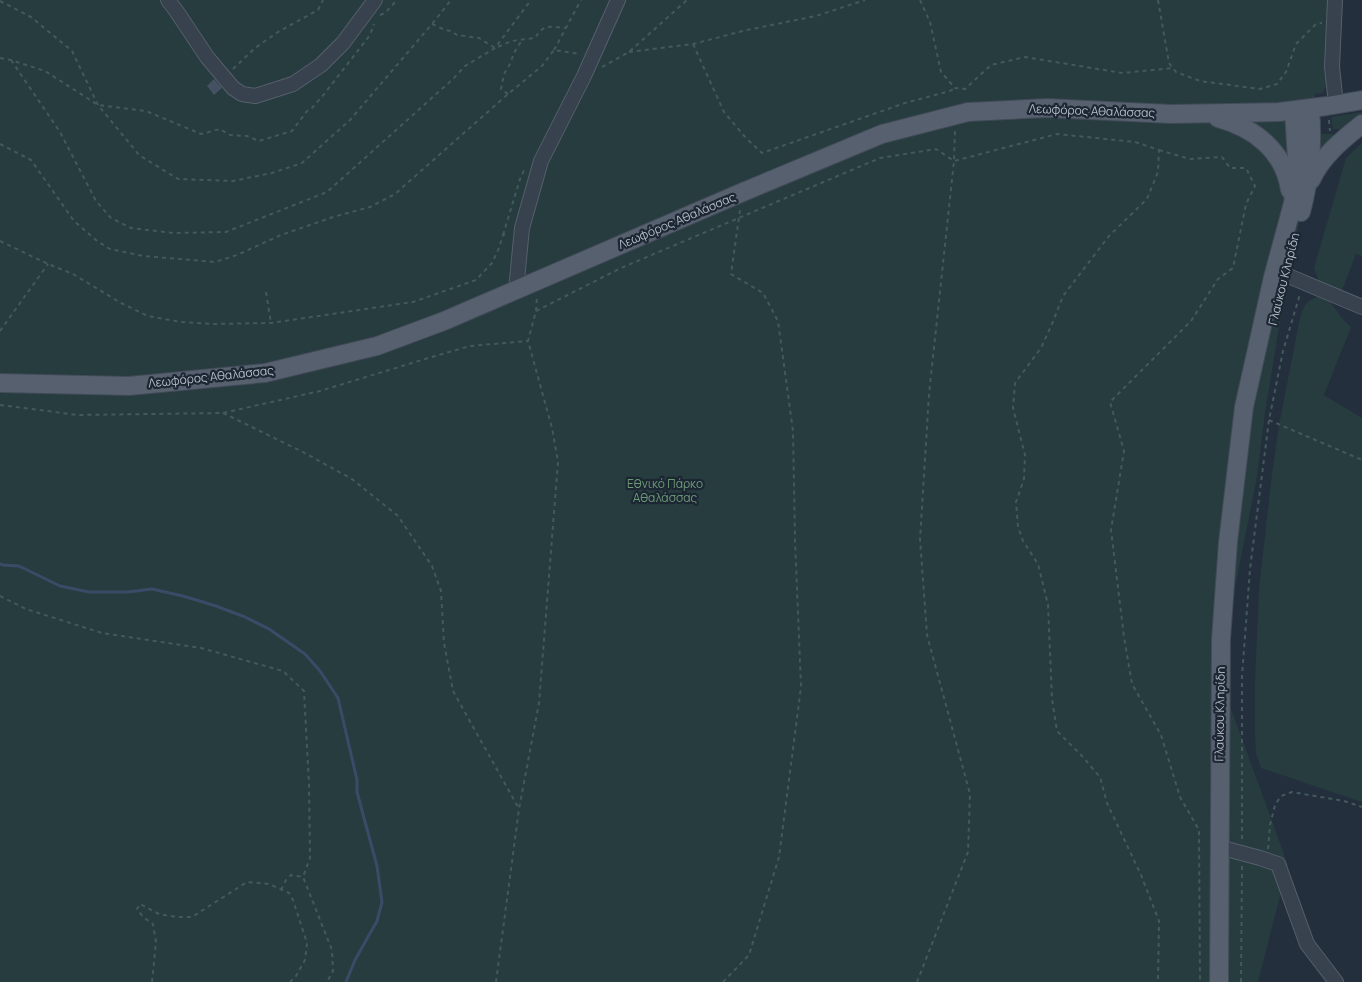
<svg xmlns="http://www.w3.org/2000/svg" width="1362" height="982" font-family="Manrope,sans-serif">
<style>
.green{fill:#263c3f}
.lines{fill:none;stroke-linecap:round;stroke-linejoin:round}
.stream{stroke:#394c67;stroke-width:3}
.building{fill:#455162}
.minor-casing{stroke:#565f6c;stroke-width:16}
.major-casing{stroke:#414a57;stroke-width:20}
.path{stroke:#44595c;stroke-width:2;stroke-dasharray:4 4;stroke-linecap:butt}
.minor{stroke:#38414e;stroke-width:14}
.major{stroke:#56606e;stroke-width:18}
.labels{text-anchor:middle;stroke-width:4.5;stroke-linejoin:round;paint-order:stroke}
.street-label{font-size:12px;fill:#b4bcc9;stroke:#1d2633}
.park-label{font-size:12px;fill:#6b9a76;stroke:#1d2633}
</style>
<rect width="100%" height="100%" fill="#242f3e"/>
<g class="green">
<polygon points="0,0 1330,0 1326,61 1327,84 1323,93 1315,94 1315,111 1310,158 1285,303 1279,327 1265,413 1257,477 1218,673 1288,865 1258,982 0,982"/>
<polygon points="1362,112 1362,116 1343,132 1340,129 1333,129 1331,117"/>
<polygon points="1320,134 1336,134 1337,135 1322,149 1319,147"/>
<polygon points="1362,143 1362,256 1356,254 1341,293 1320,284 1314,268 1346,158"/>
<path d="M1320,297c10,3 13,9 19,17 3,5 8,9 12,13l-27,68 38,23v384l-101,-34 -5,-15 -1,-20v-52l4,-92 13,-115 7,-49 21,-107c3,-11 7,-20 20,-21z"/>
</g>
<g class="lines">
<polyline class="stream" points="0,564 3,565 19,566 60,586 89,592 128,592 152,589 183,596 216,606 245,617 269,629 305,654 320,671 338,698 357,780 357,792 377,866 382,902 377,921 355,960 346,982"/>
</g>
<polygon class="building" points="214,79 222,88 214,95 207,86"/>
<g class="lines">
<defs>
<g id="minor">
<polyline points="168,0 177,12 207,57 233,88 242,94 255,96 293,84 321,65 343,43 375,0"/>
<polyline points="1335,0 1332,67 1336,105"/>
<polyline points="1286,275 1362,307"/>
<polyline points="516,290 522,228 541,161 584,76 618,0"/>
<polyline points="1219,847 1260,858 1278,864 1307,944 1336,982"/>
</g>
<g id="major">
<path d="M1218,118c37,10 66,33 72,72"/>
<path d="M1311,180c10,-23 31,-40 51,-56"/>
<path d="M1301,212c9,-34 12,-68 9,-103"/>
<polyline points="0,383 129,386 265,373 377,346 444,321 743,192 882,134 968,112 1047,108 1171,114 1279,112 1327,106 1362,100"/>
<polyline points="1219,982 1221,639 1228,542 1244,407 1273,277 1293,203 1297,161 1294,111"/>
</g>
</defs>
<use href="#minor" class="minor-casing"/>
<use href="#major" class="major-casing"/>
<g class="path">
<polyline points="920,0 930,22 941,72 955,88 965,89 991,65 1025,57 1122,73 1173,68"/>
<polyline points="1158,0 1169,63 1176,72 1200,81 1260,89 1277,84 1286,72 1296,44 1316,24 1322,23"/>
<polyline points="0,1 31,17 72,51 98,105 139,155 178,179 233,181 272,173 302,163 350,120 432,24 451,0"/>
<polyline points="380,15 385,13 397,0"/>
<path d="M432,24l13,6 6,1 6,4 22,3 16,10 17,-7 23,-3c9,-15 15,-11 31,-10"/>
<polyline points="693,44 724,112 746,138 762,153 905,103 950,91 955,88"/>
<polyline points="554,50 581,0"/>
<polyline points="629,52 693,44 747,30 816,16 865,0"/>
<polyline points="0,58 11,60 45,71 98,105 146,111 201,134 220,129 230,135 247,136 259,141 292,131 307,111 312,108 325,93 370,35 374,24"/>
<polyline points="11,60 60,132 96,201 111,218 131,228 173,233 226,232 327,192 453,79 465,66 495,48 531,0"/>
<polyline points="602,67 629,52 687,0"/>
<polyline points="233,69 255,48 278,32 318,10 323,0"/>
<polyline points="508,94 501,89 504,74 510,64 514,53 522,40"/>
<polyline points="1329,120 1330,131"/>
<polyline points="0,144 31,160 74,221 97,241 110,249 143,256 215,262 237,255 281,235 333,217 370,207 395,194 508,94 542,66 554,50 579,54"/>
<polyline points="1159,150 1190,159 1222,157 1230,168 1246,168 1255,186 1246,204 1233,268 1218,279 1191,321 1110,402 1124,451 1111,530 1124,637 1132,684 1161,735 1180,797 1199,830 1200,982"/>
<polyline points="503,235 520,179 525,168"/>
<polyline points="0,241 48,264 73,274 121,303 148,316 181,322 212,324 271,323 413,302 476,280 492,263 499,248 503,235 509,233"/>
<polyline points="266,292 271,323"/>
<polyline points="536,311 621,268 880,158 936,149 954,161 1057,134 1135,142 1159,150 1158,172 1147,199 1109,236 1063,296 1052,324 1041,348 1015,383 1013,408 1025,455 1024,479 1016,502 1018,527 1023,541 1038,564 1048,605 1052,699 1057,731 1082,756 1100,777 1107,803 1141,875 1159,921 1158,982"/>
<polyline points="0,331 48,264"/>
<polyline points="0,405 78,415 223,413 320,391 425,359 470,346 528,341"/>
<polyline points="223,413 301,451 352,479 398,516 432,566 441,591 444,643 453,691 518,807"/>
<polyline points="1269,420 1362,460"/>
<polyline points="0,596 26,609 102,633 201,648 283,671 304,691 309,784 310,858 303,877 332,950 333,971 327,982"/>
<polyline points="1242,839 1242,676 1250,569 1269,420 1283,351 1300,294"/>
<polyline points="1268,849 1270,825 1275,805 1281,796 1292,792 1344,801 1362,807"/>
<polyline points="281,890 286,880 291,875 303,877"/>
<polyline points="152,982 156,942 153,924 143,917 137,909 140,904 159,914 176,917 192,917 247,882 269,884 289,893 293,900 307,943 305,960 296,976 290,982"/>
<polyline points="496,982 519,809 539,703 558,462 552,428 528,341 536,311 537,296"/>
<polyline points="723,982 749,955 779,857 801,687 795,540 793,431 778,321 763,293 731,274 740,210"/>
<polyline points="917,982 968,852 970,794 927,635 920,539 929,394 954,161 955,129"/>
<polyline points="1241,982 1242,866"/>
</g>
<use href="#minor" class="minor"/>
<use href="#major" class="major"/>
</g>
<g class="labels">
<g class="street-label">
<text transform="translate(1092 111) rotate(2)" y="4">Λεωφόρος Αθαλάσσας</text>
<text transform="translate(677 221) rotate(-23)" y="4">Λεωφόρος Αθαλάσσας</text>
<text transform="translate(1284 279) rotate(-76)" y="4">Γλαύκου Κληρίδη</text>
<text transform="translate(211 377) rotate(-6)" y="4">Λεωφόρος Αθαλάσσας</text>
<text transform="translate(1220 714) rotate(-89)" y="4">Γλαύκου Κληρίδη</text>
</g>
<g class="park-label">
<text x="665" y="488">Εθνικό Πάρκο<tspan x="665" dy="14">Αθαλάσσας</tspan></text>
</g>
</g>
</svg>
